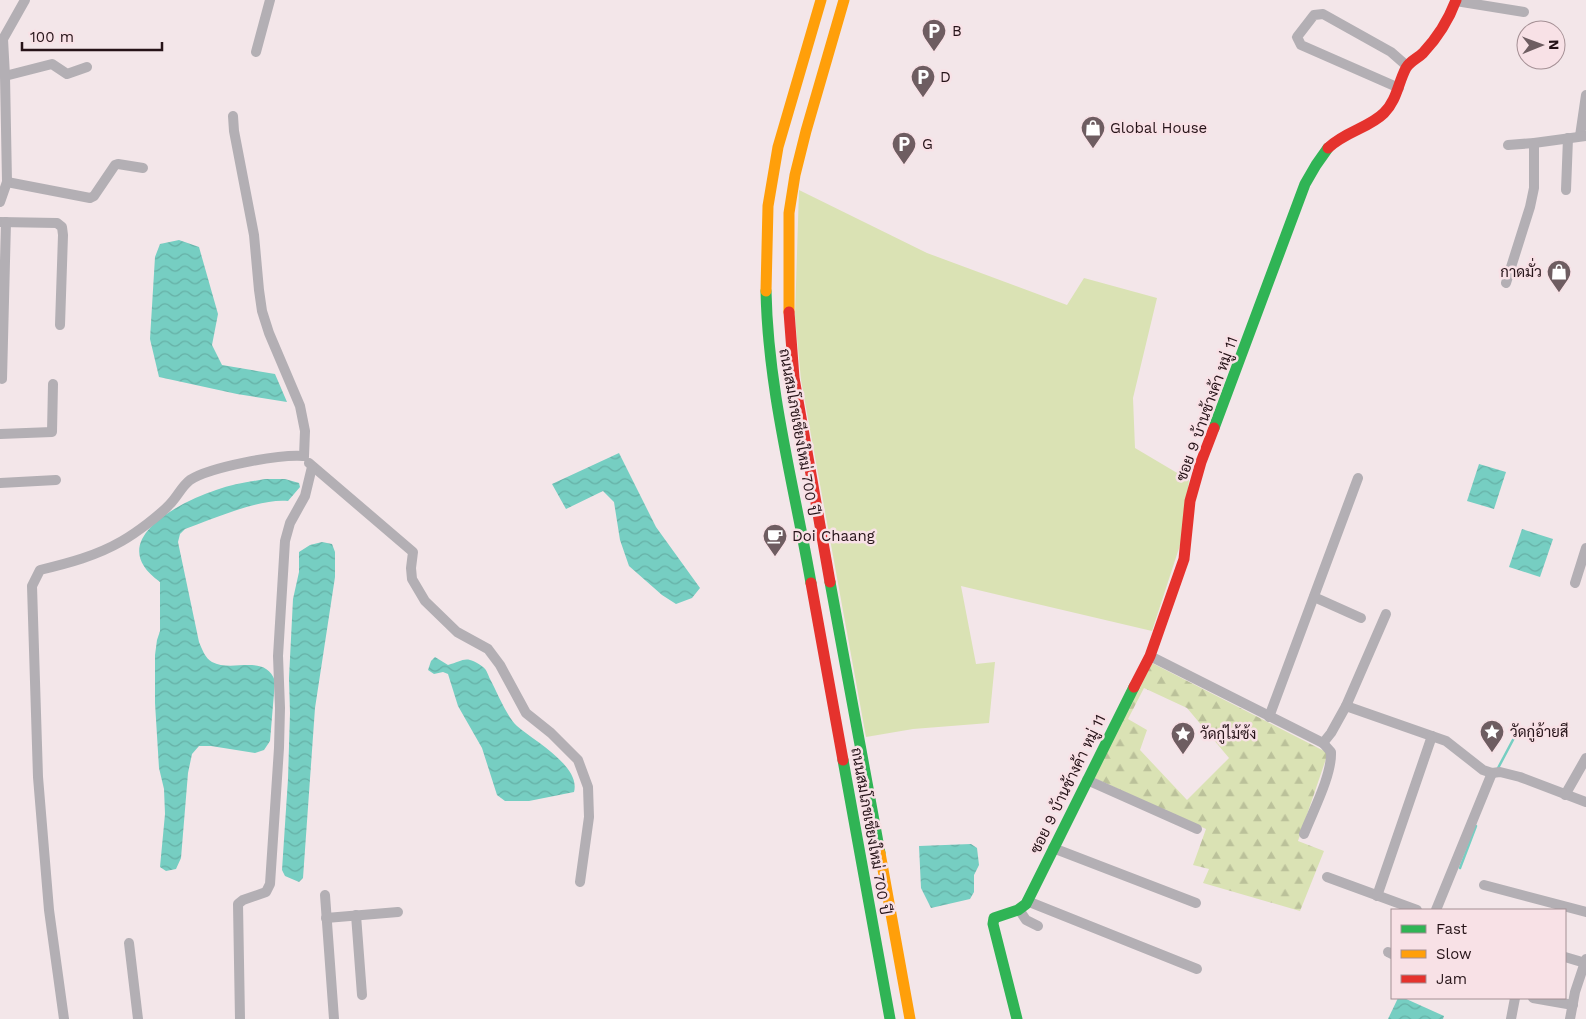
<svg xmlns="http://www.w3.org/2000/svg" width="1586" height="1019" font-family="'Work Sans',Sarabun,sans-serif">
<style>
.grass{fill:#dae2b4}
.forest{fill:url(#forest-firs);fill-rule:evenodd}
.water{fill:url(#water-waves)}
.lines{fill:none;stroke-linecap:round;stroke-linejoin:round}
.stream{stroke:#76cec2;stroke-width:2.5}
.street{stroke:#b3afb4;stroke-width:10}
.fast{stroke:#30b455;stroke-width:11}
.slow{stroke:#ff9f0a;stroke-width:11}
.jam{stroke:#e5322d;stroke-width:11}
.labels{text-anchor:middle;stroke-width:5;stroke-linejoin:round;paint-order:stroke}
.poi-label{font-size:15px;fill:#261318;stroke:#f8e1e6;text-anchor:start}
.street-label{font-size:15px;fill:#261318;stroke:#f8e1e6}
</style>
<defs>
<pattern id="forest-firs" width="22" height="20" patternUnits="userSpaceOnUse" patternTransform="scale(1.25)"><rect width="22" height="20" fill="#dae2b4"/><path d="M5 1l3.5 6h-7zM16 11l3.5 6h-7z" fill="#bbc19a"/></pattern>
<pattern id="water-waves" width="16" height="10" patternUnits="userSpaceOnUse" patternTransform="scale(1.25)"><rect width="16" height="10" fill="#76cec2"/><path d="M0 5q4-4 8 0t8 0" fill="none" stroke="#66b0a6"/></pattern>
</defs>
<rect width="100%" height="100%" fill="#f3e6e9"/>
<polygon class="grass" points="799,190 927,253 1067,305 1084,278 1157,298 1133,398 1135,448 1189,480 1182,539 1152,631 961,586 976,664 995,662 989,723 913,729 866,737 801,380 795,317"/>
<path class="forest" d="M1152,663l176,90 -30,88 26,10 -24,60 -97,-28 6,-14 -16,-4 13,-36 -112,-51zM1144,688l43,20 42,50 -42,42 -47,-50 7,-20 -19,-11z"/>
<g class="water">
<polygon points="179,240 199,247 218,314 212,345 222,365 275,374 287,402 237,394 159,377 150,339 155,257 160,244"/>
<polygon points="619,453 656,527 700,588 692,598 676,604 662,595 629,566 620,540 614,502 603,491 566,509 552,484"/>
<polygon points="1479,464 1506,472 1494,509 1467,501"/>
<path d="M265,479h20l14,4 1,4 -12,14c-28,-3 -75,18 -103,28l-5,5 -2,8 21,100c3,7 6,16 13,20 20,11 53,-9 63,19l-5,60 -6,9 -9,3 -44,-7h-12l-7,8 -4,19 -7,85 -5,11 -10,2 -6,-4 5,-53 -1,-25 -5,-21 -4,-65v-48l2,-15 3,-9v-49c-58,-41 20,-80 56,-92 16,-6 33,-8 49,-11z"/>
<polygon points="1522,529 1553,539 1540,577 1509,567"/>
<polygon points="322,542 332,544 335,552 335,577 315,708 303,878 299,882 285,876 282,870 288,779 290,713 289,678 293,599 299,572 299,552 310,545"/>
<path d="M435,657l13,8c15,-4 18,-11 35,2 4,3 5,8 7,12 7,13 17,38 27,47 17,15 64,40 57,66l-45,9h-24l-8,-6 -15,-47 -24,-42 -10,-32 -5,-2 -9,2 -6,-4 3,-9z"/>
<polygon points="971,844 977,848 979,865 974,875 974,892 970,899 931,908 921,888 919,846"/>
<polygon points="1398,998 1404,998 1444,1016 1443,1019 1388,1019"/>
</g>
<g class="lines">
<g class="stream">
<polyline points="1497,770 1515,736"/>
<polyline points="1460,868 1476,826"/>
</g>
<g class="street">
<polyline points="1456,1 1524,12"/>
<polyline points="256,52 270,0"/>
<polyline points="5,76 52,64 67,74 87,67"/>
<polyline points="1399,88 1301,45 1297,37 1314,15 1323,14 1391,52 1407,66"/>
<polyline points="233,116 234,131 254,235 259,290 262,311 269,333 300,406 305,431 304,456"/>
<polyline points="1580,136 1586,95"/>
<polyline points="1508,145 1534,143 1586,136"/>
<polyline points="7,182 90,198 94,196 115,165 118,164 143,168"/>
<polyline points="1566,190 1568,138"/>
<polyline points="0,202 7,182 5,76 3,39 25,0"/>
<polyline points="0,222 57,223 62,227 63,235 60,325"/>
<polyline points="1506,283 1530,207 1534,188 1534,143"/>
<polyline points="2,379 6,222"/>
<polyline points="0,434 52,432 53,384"/>
<polyline points="309,463 413,552 411,568 412,579 425,601 457,632 488,649 500,665 526,713 551,733 578,760 588,787 589,817 580,882"/>
<polyline points="0,483 56,480"/>
<polyline points="1575,583 1586,548"/>
<polyline points="1314,597 1361,618"/>
<polyline points="1150,656 1323,743 1331,733 1346,706 1446,741 1483,770 1492,773 1500,772 1520,777 1586,802"/>
<polyline points="1346,706 1386,614"/>
<polyline points="1269,717 1358,478"/>
<polyline points="1087,780 1197,829"/>
<polyline points="1565,795 1586,758"/>
<path d="M1304,834c9,-23 28,-59 27,-82l-8,-9"/>
<polyline points="1053,848 1196,903"/>
<polyline points="1327,877 1417,910"/>
<polyline points="1484,885 1586,912"/>
<polyline points="325,895 334,1019"/>
<polyline points="1377,896 1432,736"/>
<polyline points="1027,901 1197,969"/>
<polyline points="1436,910 1492,773"/>
<polyline points="1020,911 1026,920 1038,926"/>
<polyline points="356,915 362,995"/>
<polyline points="326,918 398,912"/>
<polyline points="129,943 138,1019"/>
<polyline points="1388,952 1392,954"/>
<polyline points="1565,957 1585,963"/>
<polyline points="1533,998 1573,1005"/>
<path d="M64,1019l-15,-109 -11,-133 -6,-191 8,-16c29,-7 56,-14 82,-29 14,-8 38,-26 48,-37 7,-7 12,-18 20,-24 20,-13 89,-26 114,-24"/>
<polyline points="240,1019 238,904 243,900 266,892 270,884 279,748 280,708 278,656 285,541 290,523 305,496 312,467"/>
<polyline points="1511,1019 1515,998"/>
<polyline points="1570,1019 1575,992 1586,959"/>
</g>
<g class="fast">
<path d="M766,291c2,100 28,194 45,292"/>
<polyline points="1214,428 1305,184 1316,165 1328,148"/>
<polyline points="830,582 880,853"/>
<polyline points="843,760 890,1019"/>
<polyline points="1017,1019 993,924 994,918 1018,910 1026,904 1134,687"/>
</g>
<g class="slow">
<polyline points="766,291 768,206 778,147 821,0"/>
<polyline points="789,312 789,213 795,175 806,131 844,0"/>
<polyline points="880,853 910,1019"/>
</g>
<g class="jam">
<path d="M1328,148c18,-17 41,-20 56,-35 13,-13 14,-30 22,-45 4,-7 12,-10 17,-15 14,-15 26,-34 33,-53"/>
<polyline points="789,312 794,378 830,582"/>
<polyline points="811,583 843,760"/>
<polyline points="1134,687 1150,656 1184,559 1190,501 1201,462 1214,428"/>
</g>
</g>
<defs>
<symbol id="parking-pin" viewBox="-11 -11 22 30"><path d="M0 17L-7.5 6A9.5 9.5 0 1 1 7.5 6Z" fill="#6e5d61" stroke="#f8e1e6"/><path d="M-3.5-5.5H1a3.5 3.5 0 0 1 0 7H-1V5.5H-3.5ZM-1-3.4V-.6H.8a1.4 1.4 0 0 0 0-2.8Z" fill="#fff"/></symbol>
<symbol id="shop-pin" viewBox="-11 -11 22 30"><path d="M0 17L-7.5 6A9.5 9.5 0 1 1 7.5 6Z" fill="#6e5d61" stroke="#f8e1e6"/><path d="M-5-2.5h2.3a2.7 3.5 0 0 1 5.4 0H5L5.5 6h-11ZM-1.5-2.5h3a1.5 2.3 0 0 0-3 0Z" fill="#fff"/></symbol>
<symbol id="cafe-pin" viewBox="-11 -11 22 30"><path d="M0 17L-7.5 6A9.5 9.5 0 1 1 7.5 6Z" fill="#6e5d61" stroke="#f8e1e6"/><path d="M-5.5-4.5H6V0H3Q3 3.5 0 3.5H-2.5Q-5.5 3.5-5.5 0ZM3-3.2v2h1.7v-2ZM-6 4.5H4V6H-6Z" fill="#fff"/></symbol>
<symbol id="sight-pin" viewBox="-11 -11 22 30"><path d="M0 17L-7.5 6A9.5 9.5 0 1 1 7.5 6Z" fill="#6e5d61" stroke="#f8e1e6"/><path d="M0-6L1.8-2.2L6-1.7L2.9 1.2L3.7 5.4L0 3.3L-3.7 5.4L-2.9 1.2L-6-1.7L-1.8-2.2Z" fill="#fff"/></symbol>
</defs>
<g fill-rule="evenodd">
<use href="#parking-pin" x="920" y="17" width="28" height="38"/>
<use href="#parking-pin" x="909" y="63" width="28" height="38"/>
<use href="#shop-pin" x="1079" y="114" width="28" height="38"/>
<use href="#parking-pin" x="890" y="130" width="28" height="38"/>
<use href="#shop-pin" x="1545" y="258" width="28" height="38"/>
<use href="#cafe-pin" x="761" y="522" width="28" height="38"/>
<use href="#sight-pin" x="1478" y="718" width="28" height="38"/>
<use href="#sight-pin" x="1169" y="720" width="28" height="38"/>
</g>
<g class="labels">
<g class="poi-label">
<text x="952" y="36">B</text>
<text x="940" y="82">D</text>
<text x="1110" y="133">Global House</text>
<text x="922" y="149">G</text>
<text x="1542" y="277" text-anchor="end">กาดมั่ว</text>
<text x="792" y="541">Doi Chaang</text>
<text x="1510" y="737">วัดกู่อ้ายสี</text>
<text x="1200" y="739">วัดกู่ไม้ซ้ง</text>
</g>
<g class="street-label">
<text transform="translate(1207 409) rotate(-70)" y="5">ซอย 9 บ้านช้างค้า หมู่ 11</text>
<text transform="translate(799 432) rotate(80)" y="5">ถนนสมโภชเชียงใหม่ 700 ปี</text>
<text transform="translate(1068 784) rotate(-64)" y="5">ซอย 9 บ้านช้างค้า หมู่ 11</text>
<text transform="translate(871 831) rotate(80)" y="5">ถนนสมโภชเชียงใหม่ 700 ปี</text>
</g>
</g>
<rect x="1391" y="909" width="175" height="90" fill="#f8e1e6" stroke="#a48f94"/>
<rect x="1401" y="925" width="25" height="8" fill="#30b455" stroke="#a48f94"/>
<text x="1436" y="934" font-size="15" fill="#261318">Fast</text>
<rect x="1401" y="950" width="25" height="8" fill="#ff9f0a" stroke="#a48f94"/>
<text x="1436" y="959" font-size="15" fill="#261318">Slow</text>
<rect x="1401" y="975" width="25" height="8" fill="#e5322d" stroke="#a48f94"/>
<text x="1436" y="984" font-size="15" fill="#261318">Jam</text>
<g transform="translate(1541 45) rotate(89)"><circle r="24" fill="#f8e1e6" stroke="#a48f94"/>
<path d="M0-4L9 19L0 12L-9 19Z" fill="#6e5d61"/>
<text y="-8" font-size="14" font-weight="bold" text-anchor="middle" fill="#261318">N</text>
</g>
<path d="M22 42v8h140v-8" fill="none" stroke="#261318" stroke-width="2.5"/>
<text x="30" y="42" font-size="15" fill="#261318" stroke="#f8e1e6" stroke-width="4" paint-order="stroke">100 m</text>
</svg>
